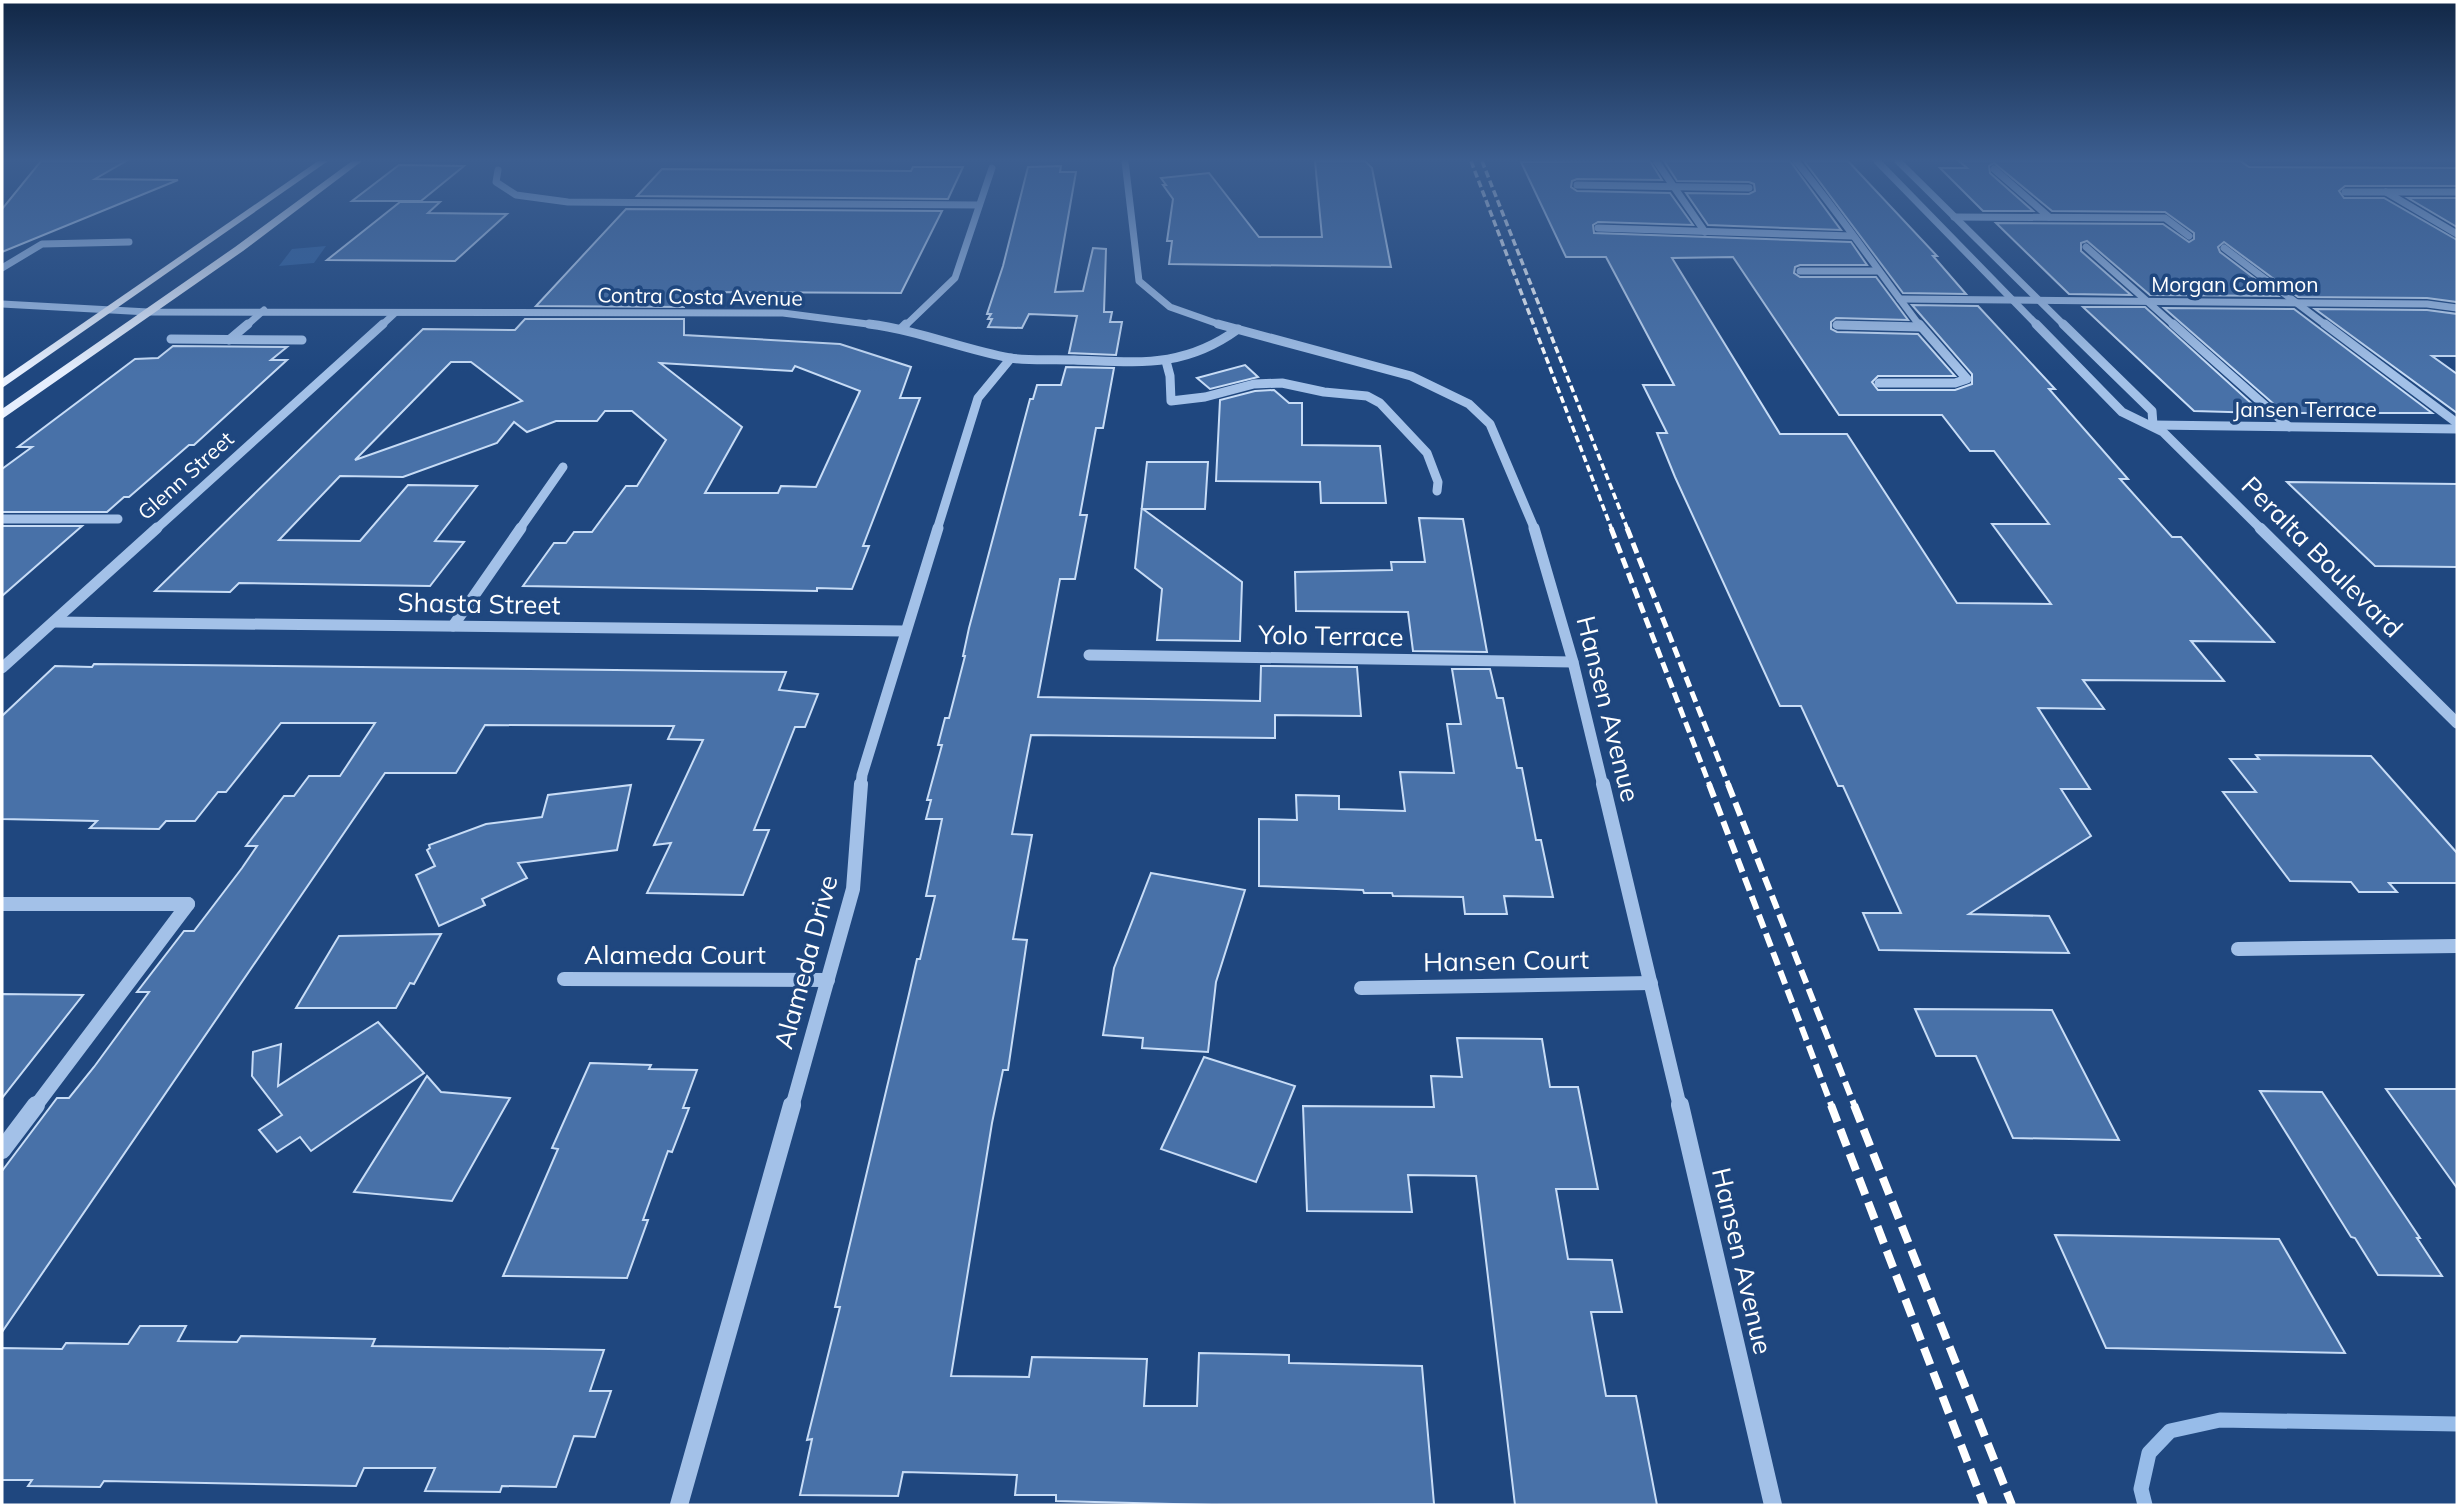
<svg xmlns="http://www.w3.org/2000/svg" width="2459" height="1507" font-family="Mulish,sans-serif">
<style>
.green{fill:#32619d}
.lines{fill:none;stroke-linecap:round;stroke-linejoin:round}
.stream{stroke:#97bce9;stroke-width:15}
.building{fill:#4871a8;stroke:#c7dcf6;stroke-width:2;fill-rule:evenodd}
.minor-far4{stroke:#a3c1e8;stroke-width:7}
.minor-far3{stroke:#a3c1e8;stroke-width:9}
.minor-far2{stroke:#a3c1e8;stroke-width:11}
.minor-far1{stroke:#a3c1e8;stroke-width:14}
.minor{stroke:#a3c1e8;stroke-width:18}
.major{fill:#e5eefd;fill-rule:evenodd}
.rail-far3{stroke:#fff;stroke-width:3.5;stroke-dasharray:7 3.5;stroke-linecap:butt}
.rail-far2{stroke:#fff;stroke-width:5;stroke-dasharray:11 5;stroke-linecap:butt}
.rail-far1{stroke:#fff;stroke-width:6;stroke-dasharray:14 6;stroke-linecap:butt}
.rail{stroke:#fff;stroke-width:8;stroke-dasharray:18 8;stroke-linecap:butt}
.labels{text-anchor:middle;stroke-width:7;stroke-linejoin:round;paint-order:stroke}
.far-street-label{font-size:21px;fill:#fff;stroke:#1f477f}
.street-label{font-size:26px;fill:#fff;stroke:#1f477f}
</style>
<rect width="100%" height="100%" fill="#1f477f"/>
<polygon class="green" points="326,246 314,263 279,266 292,249"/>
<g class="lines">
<polyline class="stream" points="2145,1505 2141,1489 2149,1453 2170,1431 2220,1420 2457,1424"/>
</g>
<g class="building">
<polygon points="41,161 126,161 95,179 178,180 2,252 2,209"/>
<polygon points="1315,161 1365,161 1372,168 1391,267 1169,264 1172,241 1167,241 1173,199 1163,185 1166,185 1161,178 1209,173 1259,237 1322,237"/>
<path d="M1650,161l12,19 -85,-1 -5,2 -1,6 6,4 93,2 23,32 -95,-3 -5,3 1,8 257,9 16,23h-67l-5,2 -1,6 6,4h76l32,43 -72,-2 -5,4v7l6,3 81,2 37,42h-77l-6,6 6,8h77l17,-6v-10l-60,-69 66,1 77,83h-6l79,90h-8l52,58h9l93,105 -83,-1 33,40 -141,-1 21,29 -66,-1 52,81h-29l30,47 -122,78 80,2 20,37 -190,-3 -16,-37h38l-58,-127h-5l-37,-80h-21l-105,-229 -18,-44h10l-24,-48h31l-68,-128h-40l-45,-95zM1733,257l106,158h103l28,36h24l55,73h-57l59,80 -94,-1 -110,-169h-67l-108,-176z"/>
<polygon points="1664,161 1790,161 1841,230 1708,225 1686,193 1749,194 1755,191 1754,184 1749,182 1677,181"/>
<polygon points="1804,161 1848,161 1937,256 1933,256 1966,294 1903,293"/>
<polygon points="1959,161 2240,161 2249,167 2457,168 2457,186 2345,186 2339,191 2344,198 2384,198 2457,240 2457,302 2427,298 2298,297 2224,242 2218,247 2220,252 2278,296 2150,295 2087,241 2081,243 2081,251 2131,295 2069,294 1996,223 2163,224 2189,242 2194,239 2194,233 2165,212 2052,211 1994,163 1989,166 1990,173 2033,211 1983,211 1940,168 1967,168"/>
<polygon points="399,165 464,166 421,201 352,201"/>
<polygon points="1061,166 1060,172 1076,172 1055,292 1083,291 1093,248 1106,249 1104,312 1112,312 1110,322 1122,322 1116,355 1069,353 1077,316 1029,314 1022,328 988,327 992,319 988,319 991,314 987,314 1003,266 1028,167"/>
<polygon points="913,167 963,167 948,199 637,196 662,169 911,171"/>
<polygon points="2408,198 2457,198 2457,227"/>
<polygon points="400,202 440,202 428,213 507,214 455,261 327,260"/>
<polygon points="626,209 942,211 901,293 685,292 684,307 536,306"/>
<polygon points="2083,307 2145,307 2262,413 2194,411"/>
<polygon points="2164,308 2294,309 2432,413 2284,413"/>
<polygon points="2315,309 2427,310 2457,314 2457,356 2432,356 2457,374 2457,413"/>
<path d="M525,319h159v16l156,9 71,23 -11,31h20l-57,148h6l-17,43 -35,-1v3l-294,-5 31,-43h12l8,-11h18l34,-46h11l29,-46 -34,-29h-27l-8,10h-41l-29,11 -13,-10 -17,21 -94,34 -63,-1 -61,64 81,1 48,-56 69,1 -42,55 29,1 -34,44 -191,-3 -9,9 -75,-1 268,-262 92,1zM451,362h20l51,39 -167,59zM660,363l132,8 3,-5 65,25 -44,96 -35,-1 -3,7h-73l37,-66z"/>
<polygon points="173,346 287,347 271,360 287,360 194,445 189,445 129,497 124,497 107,512 2,512 2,469 32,447 18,447 135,359 158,358"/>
<polygon points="1245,365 1258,377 1210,389 1197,378"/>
<polygon points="1066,367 1114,368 1103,428 1096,428 1080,515 1087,515 1075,579 1060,579 1038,697 1260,701 1261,666 1357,667 1361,716 1275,715 1275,738 1031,735 1012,834 1032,835 1013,939 1027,940 1008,1070 1003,1070 992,1123 951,1376 1029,1377 1032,1357 1147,1359 1144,1406 1197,1406 1199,1353 1289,1355 1289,1363 1422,1366 1434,1504 1212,1505 1056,1501 1056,1495 1015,1495 1017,1475 903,1472 898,1496 800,1495 812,1439 807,1440 840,1307 835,1307 909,994 917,959 920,959 935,896 926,896 942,819 926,819 931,800 927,800 942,745 938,745 945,718 949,718 965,656 963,656 969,628 1030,399 1033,399 1037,385 1061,385"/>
<polygon points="1274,390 1289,403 1302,403 1302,445 1380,446 1386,503 1321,503 1320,482 1216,481 1220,400 1255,391"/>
<polygon points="1147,462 1208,462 1205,509 1143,509 1242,582 1240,641 1157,640 1162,589 1135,568"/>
<polygon points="2287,482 2457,484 2457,567 2375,566"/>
<polygon points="1419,518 1463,519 1487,652 1413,651 1408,612 1296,611 1295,572 1392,570 1391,562 1425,562"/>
<polygon points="2,526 82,526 2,596"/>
<polygon points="94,664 786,672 779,690 818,694 805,727 795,727 754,830 769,830 743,895 647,893 671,843 654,845 703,740 668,739 674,726 485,725 456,773 385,773 2,1332 2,1171 57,1098 69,1098 94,1067 149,992 137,992 184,931 194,931 242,868 257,846 246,846 284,796 294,796 309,776 340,776 375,723 281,723 226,792 218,792 195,821 166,821 159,829 90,828 97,821 2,819 2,716 55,666 92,667"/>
<polygon points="1452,669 1490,669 1497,698 1503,698 1517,768 1522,768 1536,840 1541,840 1553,897 1504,896 1507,914 1465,914 1463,897 1393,896 1392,893 1364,893 1363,890 1259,886 1259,819 1297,820 1296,795 1339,796 1339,809 1405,811 1400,772 1454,773 1447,724 1461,724"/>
<polygon points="2256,755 2371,756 2457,853 2457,883 2389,883 2397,892 2359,892 2351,882 2290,881 2223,792 2256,792 2230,759 2259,759"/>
<polygon points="631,785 617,850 518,863 527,878 482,899 485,905 439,926 416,875 435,866 427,850 430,848 429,845 486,824 542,817 548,795"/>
<polygon points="1151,873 1245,890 1216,982 1208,1052 1142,1048 1143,1038 1103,1035 1114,968"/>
<polygon points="441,934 414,984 410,983 396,1008 296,1008 339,936"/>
<polygon points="2,994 83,995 2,1098"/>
<polygon points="1915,1009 2052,1010 2119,1140 2013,1138 1976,1056 1936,1056"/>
<polygon points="378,1022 424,1073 311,1151 300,1137 277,1152 259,1130 282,1115 252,1076 253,1052 281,1044 278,1086"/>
<polygon points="1457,1038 1542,1039 1550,1087 1578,1087 1598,1189 1556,1189 1568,1259 1612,1260 1622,1312 1591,1312 1606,1396 1636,1396 1657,1505 1515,1505 1476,1176 1408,1175 1412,1212 1307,1211 1303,1106 1434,1107 1431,1076 1462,1077"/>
<polygon points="1204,1057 1295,1086 1256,1182 1161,1149"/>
<polygon points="590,1063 651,1065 649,1069 697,1070 683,1108 689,1108 672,1152 668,1151 643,1220 648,1220 627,1278 503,1276 558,1149 552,1148"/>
<polygon points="427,1076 441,1092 510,1098 452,1201 354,1192"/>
<polygon points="2386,1089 2457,1089 2457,1188"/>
<polygon points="2260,1091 2322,1092 2420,1238 2417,1238 2442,1276 2378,1275 2355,1238 2351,1237"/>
<polygon points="2055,1235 2279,1239 2345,1353 2106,1348"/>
<polygon points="140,1326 186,1326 178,1341 237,1342 241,1336 375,1339 372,1346 604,1350 590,1391 611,1391 595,1437 574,1436 556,1487 502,1486 500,1492 425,1491 435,1468 364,1468 356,1486 104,1481 100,1487 28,1486 32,1480 2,1480 2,1348 62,1349 66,1343 128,1344"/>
</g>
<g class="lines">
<g class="minor-far4">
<polyline points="1125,161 1139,281 1170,307 1224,326"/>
<polyline points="1656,161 1705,232"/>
<path d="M1796,161c44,53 82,110 124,165"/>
<polyline points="1877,161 2038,326"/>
<polyline points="1898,161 2065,326"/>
<polyline points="1994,169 2049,217"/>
<polyline points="498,170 496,182 516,195 568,202 979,205"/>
<polyline points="1577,185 1749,188"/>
<polyline points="2345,192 2457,192"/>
<polyline points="2386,192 2457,234"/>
<polyline points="1954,217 2165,218 2189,236"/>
<polyline points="1598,228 1852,236"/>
<polyline points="2086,247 2175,326"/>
<polyline points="2224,248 2327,326"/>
<polyline points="2,268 42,244 129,242"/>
<polyline points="1800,271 1878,271"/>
<polyline points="1900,299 2427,304 2457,308"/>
<polyline points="2,304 148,312 783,313 883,326"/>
<polyline points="1837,325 1861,326"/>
<polyline points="246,326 264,310"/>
<polyline points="381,326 395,313"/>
<polyline points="905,326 955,278 992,168"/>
</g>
<g class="minor-far3">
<path d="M869,324c48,6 93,25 141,34 20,3 43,1 64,2 64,2 109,9 164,-31"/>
<polyline points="1218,324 1411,376 1469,404 1490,424 1535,530"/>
<polyline points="2036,324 2122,412 2163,432 2262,530"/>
<polyline points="2063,324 2152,411 2153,425"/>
<polyline points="2173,324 2289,427"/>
<polyline points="2325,324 2457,423"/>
<polyline points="1837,325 1921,327"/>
<polyline points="902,328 906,324"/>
<polyline points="171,339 302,340"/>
<polyline points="229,340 248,324"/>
<polyline points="1166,361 1170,376 1171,401 1205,397 1254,384 1282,383 1324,392 1367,396 1380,403 1427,453 1438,482 1437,491"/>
<polyline points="1879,383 1955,383 1967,379 1919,324"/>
<polyline points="2153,425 2457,429"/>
<polyline points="2,519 118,519"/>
<polyline points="155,530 383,324"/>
<polyline points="519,530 563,467"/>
<polyline points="937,530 978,398 1011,358"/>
</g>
<g class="minor-far2">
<polyline points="1534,528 1573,662 1603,786"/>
<polyline points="2260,528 2457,723"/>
<polyline points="54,622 904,631"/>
<polyline points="453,626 521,528"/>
<polyline points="1089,655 1573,662"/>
<polyline points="2,668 157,528"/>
<polyline points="861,786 862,775 938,528"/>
</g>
<g class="minor-far1">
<polyline points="1603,784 1680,1107"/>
<polyline points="2,904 188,904"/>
<polyline points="2238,949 2457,946"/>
<polyline points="564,979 828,980"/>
<polyline points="1361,988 1651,983"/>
<polyline points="35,1107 188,904"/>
<polyline points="792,1107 853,889 861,784"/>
</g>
<g class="minor">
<polyline points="1680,1105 1773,1505"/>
<polyline points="2,1150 36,1105"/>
<polyline points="679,1505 792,1105"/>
</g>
<g class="major">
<polygon points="318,161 328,161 2,388 2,379"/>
<polygon points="352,161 362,161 243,251 2,419 2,409 235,247"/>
</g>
<g class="rail-far3">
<polyline points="1471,161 1612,530"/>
<polyline points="1482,161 1628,530"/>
</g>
<g class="rail-far2">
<polyline points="1611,528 1710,786"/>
<polyline points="1627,528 1729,786"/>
</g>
<g class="rail-far1">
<polyline points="1709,784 1832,1107"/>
<polyline points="1728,784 1855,1107"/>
</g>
<g class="rail">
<polyline points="1831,1105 1984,1505"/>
<polyline points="1854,1105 2012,1505"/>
</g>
</g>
<linearGradient id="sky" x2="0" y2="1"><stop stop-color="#112746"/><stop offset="0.43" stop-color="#3c5e90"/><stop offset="1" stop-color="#3c5e90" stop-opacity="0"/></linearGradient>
<rect width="2459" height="372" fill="url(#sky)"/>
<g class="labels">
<g class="far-street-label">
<text x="2235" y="292">Morgan Common</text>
<text transform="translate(700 297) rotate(1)" y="7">Contra Costa Avenue</text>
<text x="2305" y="417">Jansen Terrace</text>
<text transform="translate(186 476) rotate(-42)" y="7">Glenn Street</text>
</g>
<g class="street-label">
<text transform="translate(2322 557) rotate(45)" y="9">Peralta Boulevard</text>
<text transform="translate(479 604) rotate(1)" y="9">Shasta Street</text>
<text transform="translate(1331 636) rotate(1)" y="9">Yolo Terrace</text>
<text transform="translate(1608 709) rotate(76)" y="9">Hansen Avenue</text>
<text x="675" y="964">Alameda Court</text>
<text transform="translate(1506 961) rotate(-1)" y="9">Hansen Court</text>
<text transform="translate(806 962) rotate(-75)" y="9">Alameda Drive</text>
<text transform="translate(1742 1261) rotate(77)" y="9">Hansen Avenue</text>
</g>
</g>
<rect width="2459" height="1507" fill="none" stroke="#ffffff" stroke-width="7"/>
</svg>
